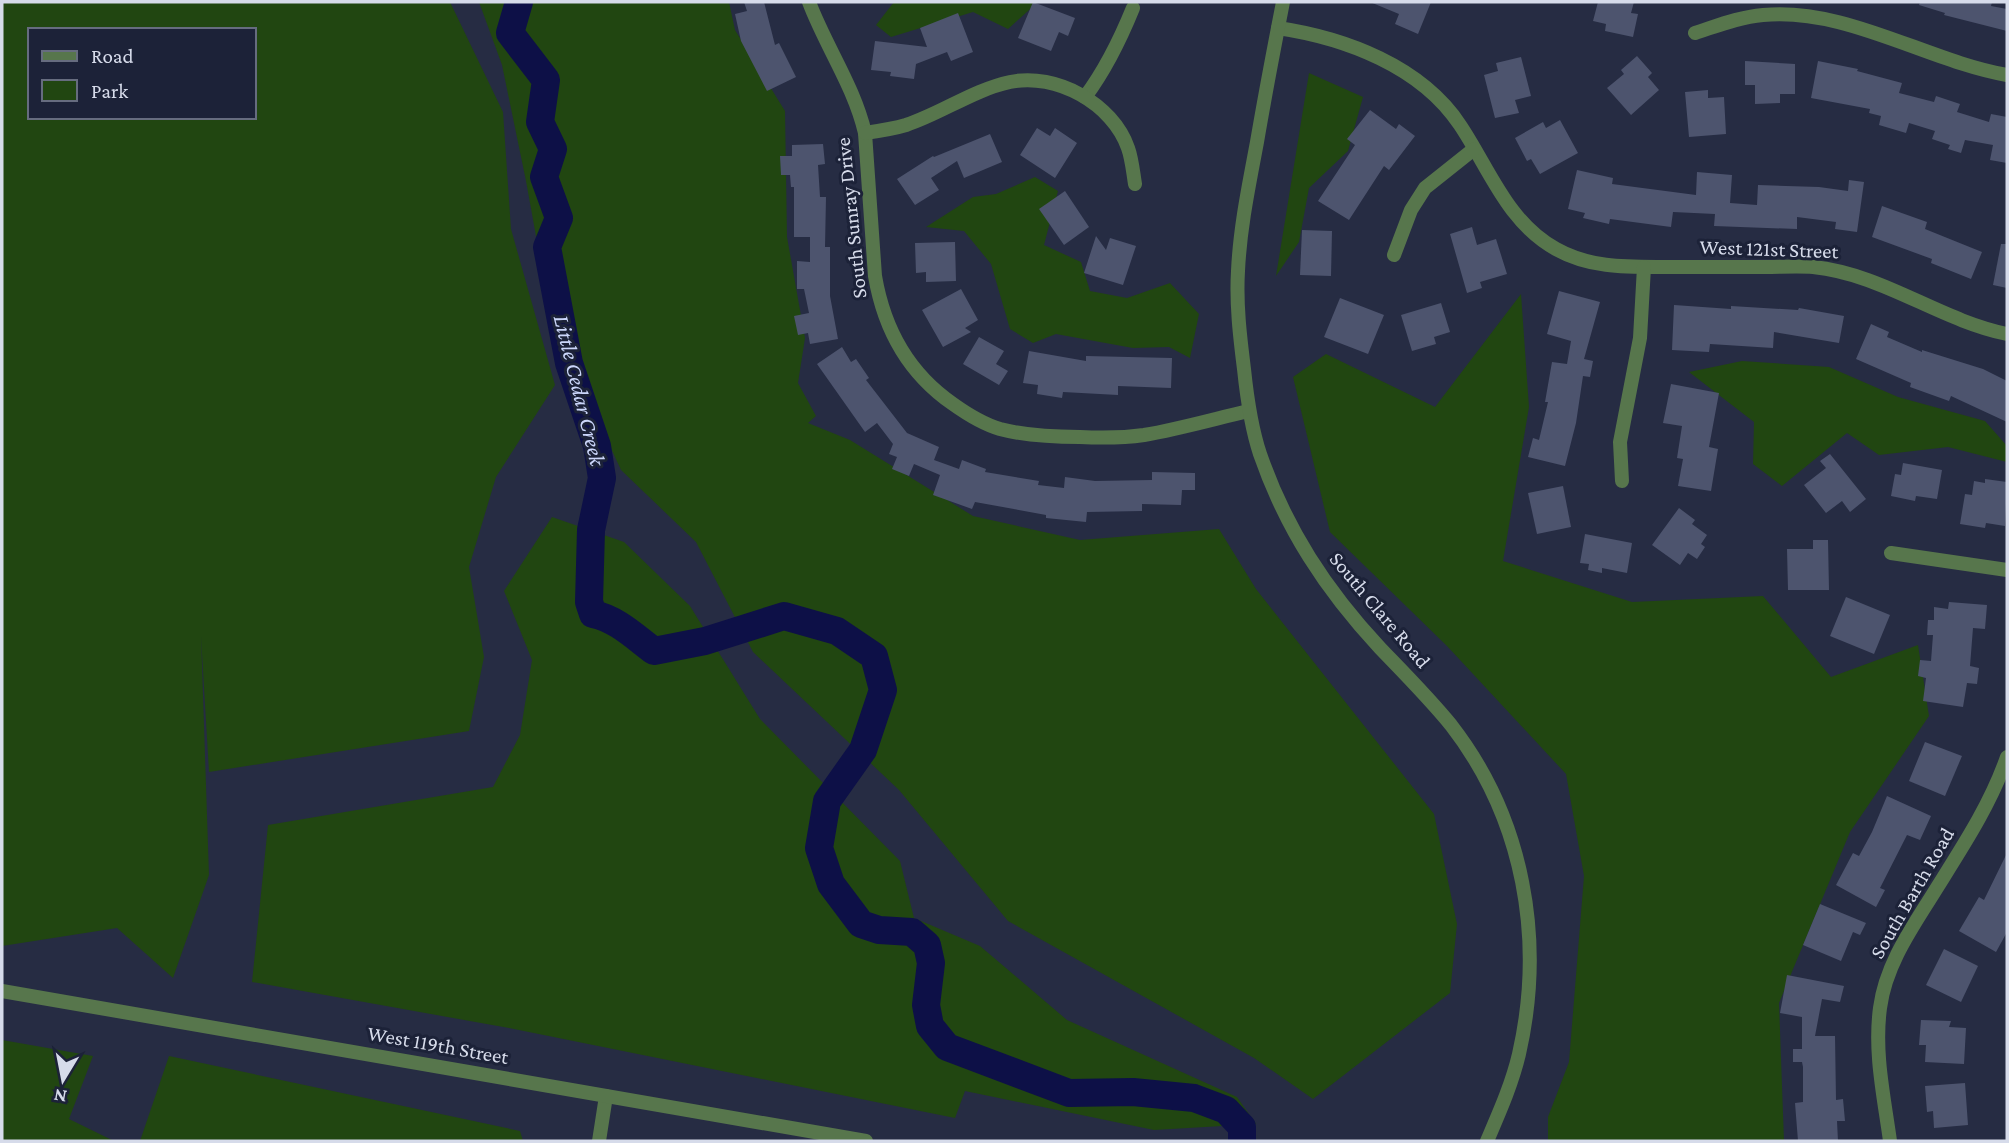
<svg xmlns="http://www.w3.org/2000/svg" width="2009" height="1143" font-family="'Crimson Pro',serif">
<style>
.green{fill:#214611;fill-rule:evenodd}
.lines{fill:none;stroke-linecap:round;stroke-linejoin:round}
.river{stroke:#0d1047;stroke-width:28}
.building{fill:#4d546e}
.minor{stroke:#57764c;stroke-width:14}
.tertiary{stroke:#57764c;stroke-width:14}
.labels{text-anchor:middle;stroke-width:6;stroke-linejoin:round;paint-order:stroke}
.street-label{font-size:21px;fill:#d6dbea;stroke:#1c2238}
.water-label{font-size:23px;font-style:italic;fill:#cbd6fa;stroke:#1c2238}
</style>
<rect width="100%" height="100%" fill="#262c43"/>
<g class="green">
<path d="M2,2h448l53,110 8,117 44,156 -59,92 -27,90 15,90 -15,74 -260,41 -8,-136 8,239 -36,103 -56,-50 -115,18zM30,30h224v87h-224z"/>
<polygon points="479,2 729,2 735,30 785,111 787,237 805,338 798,383 816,416 808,423 850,440 973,516 1080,540 1219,529 1256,589 1434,814 1457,924 1450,993 1313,1099 1254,1058 1008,921 899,790 753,652 696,542 621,470 551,319 526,181 502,65"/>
<polygon points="894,2 1038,2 1008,29 973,12 891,37 876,25"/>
<polygon points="1309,73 1363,97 1348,151 1309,188 1299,242 1276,276"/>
<polygon points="1035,177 1058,191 1044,245 1081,262 1090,291 1127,298 1170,283 1199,314 1190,358 1169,347 1133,348 1056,334 1033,343 1010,329 991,264 964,231 926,227 973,197 996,194"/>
<polygon points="1521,294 1529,407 1503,561 1632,602 1763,596 1831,677 1918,645 1929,716 1850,832 1779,1003 1784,1141 1548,1141 1548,1117 1569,1062 1584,876 1566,774 1447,646 1330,532 1293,377 1326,354 1435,407"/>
<polygon points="1742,361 1829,367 1898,397 1985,421 2007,446 2007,462 1948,447 1879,455 1847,433 1782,486 1753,464 1754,422 1689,372"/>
<polygon points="552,517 624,542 690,606 760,719 900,861 914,918 980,946 1067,1020 1237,1097 1256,1124 1154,1130 965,1091 955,1118 509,1028 252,982 268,825 493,787 520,735 532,660 504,591"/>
<polygon points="2,1040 93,1056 69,1119 114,1141 2,1141"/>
<polygon points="169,1056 520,1131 523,1141 140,1141"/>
</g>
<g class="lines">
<path class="river" d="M519,2l-9,31 36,47 -6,42 13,27 -9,28 15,41 -12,29 22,116 28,83 5,32 -11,52 -2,72 4,12c24,5 42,23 61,37l51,-10 79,-25 53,15 37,25 9,34 -20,60 -36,51 -8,47 12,36 30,40 18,6 33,2 15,13 4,18 -5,42 4,21 17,21 122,46 64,-1 61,6 32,12 16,17v14"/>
</g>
<g class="building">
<polygon points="744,2 764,2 775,45 779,43 796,77 767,91 741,41 735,14 747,11"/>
<polygon points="1033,2 1075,18 1068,36 1059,32 1051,51 1018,38"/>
<polygon points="1370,2 1431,2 1418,34 1395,24 1399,14"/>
<polygon points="1598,2 1634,2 1631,13 1638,14 1633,37 1605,31 1606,24 1593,21"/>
<polygon points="1920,2 1992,2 1991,6 2007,9 2007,31 1944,15 1945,13 1919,5"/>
<polygon points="958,13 973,52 951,61 947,52 916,64 914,79 890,76 891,72 871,70 875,41 927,47 920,28"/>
<polygon points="1637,56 1652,73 1648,77 1659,90 1631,115 1607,88 1624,74 1621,70"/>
<polygon points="1521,57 1531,96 1515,100 1519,113 1495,118 1484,75 1498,71 1496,63"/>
<polygon points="1745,61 1795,64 1795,94 1780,94 1780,103 1755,104 1755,85 1745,85"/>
<polygon points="1818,61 1858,69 1857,71 1902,83 1899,93 1934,102 1936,96 1960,104 1957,112 1989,122 1991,114 2007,117 2007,163 1990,160 1993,145 1965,140 1961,153 1948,149 1950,145 1932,139 1935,131 1909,123 1906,133 1879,125 1881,116 1869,113 1870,109 1811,98"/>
<polygon points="1708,90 1708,98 1724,97 1726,134 1689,137 1685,92"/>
<polygon points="1370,110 1396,129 1399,124 1415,136 1389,170 1384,166 1349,220 1318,201 1355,145 1347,139"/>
<polygon points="1560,120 1578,153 1540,174 1531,159 1527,161 1515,138 1543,122 1546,128"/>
<polygon points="1037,128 1050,136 1055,128 1077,143 1055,178 1020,155"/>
<polygon points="990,134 1002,162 964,178 957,161 931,178 939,190 915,205 897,179 933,156 934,157"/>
<polygon points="823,144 825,164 818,165 820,197 826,197 825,247 830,247 830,296 838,339 810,344 808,333 798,335 794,316 809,313 804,289 797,289 797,261 810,262 810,237 794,237 794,187 791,187 790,175 781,175 780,156 792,156 792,145"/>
<polygon points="1577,170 1613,178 1612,184 1696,195 1697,172 1732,175 1730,203 1757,205 1758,185 1819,187 1848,191 1849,180 1864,182 1857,232 1835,229 1836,222 1797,217 1797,229 1714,226 1715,214 1673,212 1671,227 1610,219 1609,224 1583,218 1585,213 1568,209"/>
<polygon points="1065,191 1089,227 1064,245 1039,209"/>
<polygon points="1882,206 1927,222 1925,229 1982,252 1971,279 1931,263 1932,259 1872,237"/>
<polygon points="1472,227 1477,245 1496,239 1507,274 1480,282 1482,288 1467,293 1450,234"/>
<polygon points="1302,230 1332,231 1331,276 1300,275"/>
<polygon points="1096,236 1106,250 1110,238 1136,246 1123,285 1084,273"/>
<polygon points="955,242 956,281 926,282 926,272 916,273 915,243"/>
<polygon points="2001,244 2007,244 2007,288 1993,285"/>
<polygon points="961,289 978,320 965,328 971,332 943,347 922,310"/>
<polygon points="1559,291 1600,302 1584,359 1593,361 1590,377 1583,376 1576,423 1565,466 1528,457 1533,438 1539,440 1548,402 1545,402 1552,362 1567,364 1571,341 1547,334"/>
<polygon points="1340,298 1384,315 1368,354 1324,337"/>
<polygon points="1441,303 1450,332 1434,337 1436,344 1412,351 1401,315"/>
<polygon points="1674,305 1731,309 1731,306 1798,310 1799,308 1844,316 1839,343 1774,332 1773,348 1710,344 1709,352 1672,350"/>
<polygon points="1871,324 1889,332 1887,337 1922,352 1922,350 1983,369 2007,381 2007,422 1951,396 1949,401 1910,387 1911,383 1856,359"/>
<polygon points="979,337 1004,351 996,364 1008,371 999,385 963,364"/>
<polygon points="842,347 851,362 856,359 869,378 866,380 907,433 939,447 934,460 959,469 962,460 986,469 985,472 1039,481 1038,485 1064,488 1065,477 1095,481 1152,480 1152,472 1195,473 1195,490 1182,490 1181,505 1142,504 1142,511 1087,512 1086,522 1046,518 1046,515 975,502 972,509 933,495 940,475 914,464 909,476 892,469 897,457 889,454 893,444 877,423 865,432 817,364"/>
<polygon points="1029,351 1086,361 1086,356 1172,358 1171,388 1118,386 1118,395 1063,392 1062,398 1037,394 1038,385 1023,383"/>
<polygon points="1671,384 1719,393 1709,447 1718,449 1711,491 1678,486 1683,459 1677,458 1682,426 1663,423"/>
<polygon points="1830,454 1866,499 1850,512 1842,501 1826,513 1804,485 1826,468 1820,461"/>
<polygon points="1903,463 1942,470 1937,499 1916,496 1915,501 1891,496 1895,474 1901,475"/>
<polygon points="1985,479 2007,482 2005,526 1986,523 1985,528 1960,524 1965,494 1972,495 1974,481 1985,483"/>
<polygon points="1563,486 1571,527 1537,534 1528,493"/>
<polygon points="1679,508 1695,520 1692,524 1707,535 1701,544 1705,547 1697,559 1688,553 1680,565 1652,545"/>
<polygon points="1585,534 1632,543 1627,573 1602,568 1602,573 1588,570 1589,564 1580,563"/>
<polygon points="1813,540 1828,540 1829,590 1788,590 1787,549 1813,549"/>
<polygon points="1846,597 1890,615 1874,654 1830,636"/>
<polygon points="1949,602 1987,605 1985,629 1973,628 1970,666 1979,668 1977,684 1967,683 1963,707 1923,701 1926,678 1918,676 1920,660 1931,661 1933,635 1927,635 1928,620 1934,620 1934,607 1948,609"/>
<polygon points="1925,742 1962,756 1945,796 1909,781"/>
<polygon points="1887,796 1931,816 1920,840 1907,835 1880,888 1885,890 1876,907 1836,885 1853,853 1859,856 1872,832"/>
<polygon points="2007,853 2007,932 1996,952 1959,931 1979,897 1984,900"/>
<polygon points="1820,904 1866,923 1860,935 1853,932 1841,961 1803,945"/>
<polygon points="1944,949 1978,966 1961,1002 1926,985"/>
<polygon points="1787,975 1844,986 1840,1002 1822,999 1815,1036 1835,1036 1836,1100 1843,1099 1845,1121 1837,1121 1838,1141 1798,1141 1795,1103 1803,1102 1803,1067 1802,1062 1793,1062 1793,1049 1802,1049 1802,1017 1780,1013"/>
<polygon points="1921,1020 1951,1021 1949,1027 1966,1028 1964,1064 1925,1062 1926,1045 1919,1045"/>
<polygon points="1965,1083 1968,1125 1934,1128 1933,1111 1927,1112 1925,1086"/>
</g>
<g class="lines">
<g class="minor">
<path d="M809,2c17,45 45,84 56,131l10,143c9,53 33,97 78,128 14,10 30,20 47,25 26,7 53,8 80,8 21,1 43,1 64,-2 35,-6 70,-16 104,-24"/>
<path d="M1278,28c67,10 143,38 182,97 29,43 47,97 96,124 34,19 70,18 108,18 34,0 67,0 101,0 16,0 32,-1 48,0 70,7 126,53 194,67"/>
<path d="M1695,33c22,-7 44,-16 68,-18 83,-8 164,46 244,60"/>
<path d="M1085,97c21,-28 35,-57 48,-89"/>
<path d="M865,133c14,-2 28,-4 41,-8 36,-12 67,-35 104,-43 46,-10 103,22 118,66 4,11 5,24 7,36"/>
<polyline points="1394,255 1411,210 1425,188 1474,149"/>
<polyline points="1622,481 1620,442 1640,338 1644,267"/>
<polyline points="1891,553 2007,570"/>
<polyline points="599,1141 606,1096"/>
<path d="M1890,1141c-6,-44 -16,-88 -10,-133 5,-39 27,-73 48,-106 29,-47 61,-93 79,-145"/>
</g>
<g class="tertiary">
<path d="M1283,2c-9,46 -18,93 -26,140 -8,43 -17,85 -19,129 -2,33 2,66 6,98 3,29 7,58 16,85 26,75 66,136 120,194 24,25 49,50 71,77 73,94 94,215 68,329 -7,30 -20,59 -32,87"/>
<polyline points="2,991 866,1141"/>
</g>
</g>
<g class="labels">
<g class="street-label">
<text transform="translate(851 218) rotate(-96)" y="7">South Sunray Drive</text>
<text transform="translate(1769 249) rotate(2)" y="7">West 121st Street</text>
<text transform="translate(1380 610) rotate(50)" y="7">South Clare Road</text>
<text transform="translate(1912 893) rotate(-60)" y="7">South Barth Road</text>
<text transform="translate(438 1045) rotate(10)" y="7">West 119th Street</text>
</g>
<g class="water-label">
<text transform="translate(580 390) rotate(76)" y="8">Little Cedar Creek</text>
</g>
</g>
<rect width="2009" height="1143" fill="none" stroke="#d6dbea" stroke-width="7"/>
<rect x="28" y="28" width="228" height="91" fill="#1c2238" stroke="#666c7f" stroke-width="2"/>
<rect x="42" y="51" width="35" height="10" fill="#57764c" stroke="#666c7f" stroke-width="2"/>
<text x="91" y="63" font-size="21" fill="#d6dbea">Road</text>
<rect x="42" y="80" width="35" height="21" fill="#214611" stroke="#666c7f" stroke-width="2"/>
<text x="91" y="98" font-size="21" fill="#d6dbea">Park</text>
<g transform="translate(63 1080) rotate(190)" stroke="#1c2238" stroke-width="5" paint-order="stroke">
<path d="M0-5L12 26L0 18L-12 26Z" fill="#d6dbea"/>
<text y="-10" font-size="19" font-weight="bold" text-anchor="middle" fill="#d6dbea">N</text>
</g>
</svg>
